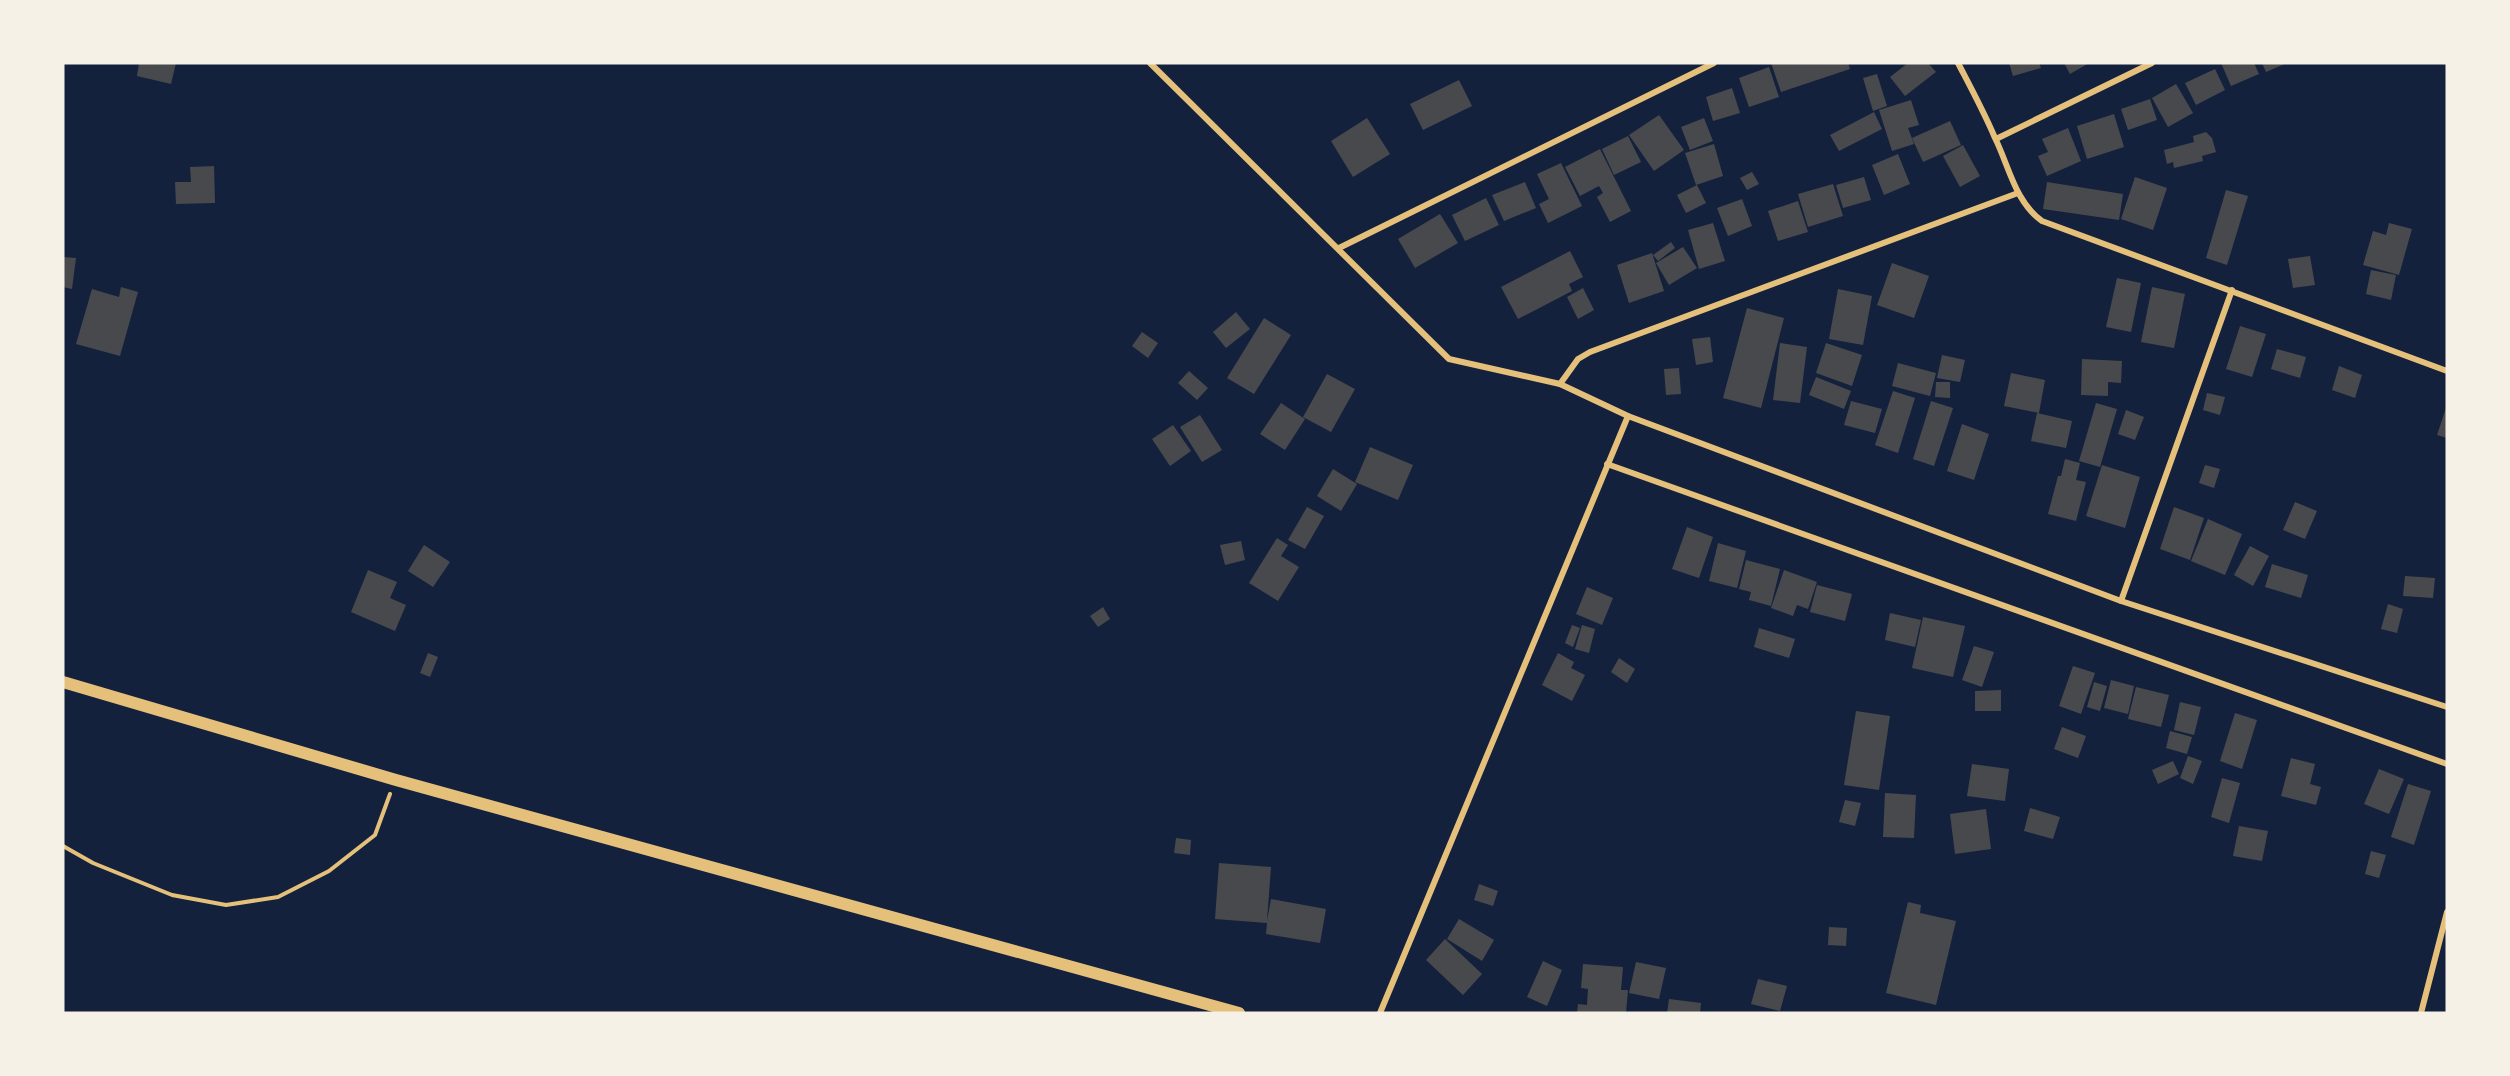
<svg xmlns="http://www.w3.org/2000/svg" width="2510" height="1076" font-family="'Open Sans',sans-serif">
<style>
.building{fill:#48494c}
.lines{fill:none;stroke-linecap:round;stroke-linejoin:round}
.path{stroke:#e5c07b;stroke-width:4}
.minor{stroke:#e5c07b;stroke-width:6}
.secondary{stroke:#e5c07b;stroke-width:12}
</style>
<rect width="100%" height="100%" fill="#14213d"/>
<g class="building">
<polygon points="139,63 176,63 171,84 137,76"/>
<polygon points="1771,63 1848,63 1850,69 1781,92"/>
<polygon points="1908,63 1928,63 1936,72 1905,96 1890,77"/>
<polygon points="2009,63 2039,63 2041,68 2013,76"/>
<polygon points="2064,63 2089,63 2070,74"/>
<polygon points="2221,63 2254,63 2259,74 2231,86"/>
<polygon points="2262,63 2287,63 2266,72"/>
<polygon points="1769,67 1779,97 1749,107 1739,78"/>
<polygon points="2215,69 2225,90 2196,105 2185,83"/>
<polygon points="1877,74 1887,106 1873,111 1863,78"/>
<polygon points="1459,80 1472,106 1423,130 1410,104"/>
<polygon points="2176,84 2193,113 2168,127 2152,98"/>
<polygon points="1732,88 1740,113 1713,121 1706,97"/>
<polygon points="2150,99 2157,120 2128,130 2121,109"/>
<polygon points="1911,100 1919,125 1908,128 1914,144 1892,151 1879,110"/>
<polygon points="1874,112 1882,129 1839,151 1830,135"/>
<polygon points="2114,114 2124,147 2087,159 2077,126"/>
<polygon points="1659,115 1684,150 1654,171 1629,135"/>
<polygon points="1367,118 1390,154 1353,177 1331,141"/>
<polygon points="1704,118 1713,141 1690,150 1681,127"/>
<polygon points="1950,121 1961,145 1923,162 1912,138"/>
<polygon points="2068,128 2081,161 2047,176 2038,156 2048,152 2042,139"/>
<polygon points="2206,132 2212,138 2216,152 2202,156 2203,161 2174,168 2173,162 2167,164 2164,150 2194,142 2193,136"/>
<polygon points="1628,136 1641,162 1614,175 1602,149"/>
<polygon points="1714,144 1723,176 1696,185 1685,153"/>
<polygon points="1963,145 1980,176 1960,187 1943,156"/>
<polygon points="1600,149 1631,211 1610,222 1597,197 1603,193 1599,186 1580,196 1565,167"/>
<polygon points="1898,154 1910,184 1884,195 1872,165"/>
<polygon points="1561,163 1582,206 1548,223 1539,204 1549,199 1537,174"/>
<polygon points="214,166 215,203 176,204 175,182 191,182 190,167"/>
<polygon points="1752,172 1759,184 1747,190 1740,178"/>
<polygon points="1864,177 1871,200 1843,208 1836,185"/>
<polygon points="2135,177 2167,188 2153,230 2121,219"/>
<polygon points="1525,182 1536,208 1504,221 1492,195"/>
<polygon points="2047,182 2123,194 2119,220 2043,209"/>
<polygon points="1833,184 1843,216 1808,227 1798,194"/>
<polygon points="1697,185 1706,203 1686,213 1677,195"/>
<polygon points="2226,190 2248,196 2227,265 2206,258"/>
<polygon points="1486,198 1499,225 1465,241 1452,215"/>
<polygon points="1742,199 1752,226 1728,236 1717,208"/>
<polygon points="1798,201 1808,232 1778,241 1768,211"/>
<polygon points="1440,214 1458,243 1415,268 1398,239"/>
<polygon points="1713,223 1725,261 1699,269 1688,230"/>
<polygon points="2389,223 2412,229 2399,275 2363,265 2373,231 2386,235"/>
<polygon points="1671,242 1675,248 1658,261 1653,255"/>
<polygon points="1683,247 1697,268 1669,285 1656,263"/>
<polygon points="1570,251 1583,277 1569,284 1572,291 1518,319 1501,287"/>
<polygon points="1652,253 1664,291 1629,303 1617,265"/>
<polygon points="2310,256 2315,285 2293,288 2288,259"/>
<polygon points="63,257 76,258 72,289 63,287"/>
<polygon points="1892,263 1929,276 1914,318 1877,305"/>
<polygon points="2371,270 2396,275 2391,300 2366,294"/>
<polygon points="2117,278 2141,283 2131,332 2106,327"/>
<polygon points="121,287 138,292 120,356 76,344 92,289 119,297"/>
<polygon points="2152,287 2185,294 2174,348 2141,342"/>
<polygon points="1583,288 1594,310 1578,319 1567,297"/>
<polygon points="1838,289 1872,296 1863,345 1829,339"/>
<polygon points="1747,308 1784,318 1761,408 1723,398"/>
<polygon points="1236,312 1250,329 1226,348 1213,332"/>
<polygon points="1264,318 1291,335 1254,394 1227,378"/>
<polygon points="2240,326 2266,334 2252,377 2226,369"/>
<polygon points="1142,332 1158,343 1148,358 1132,346"/>
<polygon points="1710,337 1713,362 1696,365 1692,339"/>
<polygon points="1780,343 1807,347 1800,403 1773,400"/>
<polygon points="1826,343 1862,355 1852,386 1816,373"/>
<polygon points="2277,349 2306,357 2300,378 2271,369"/>
<polygon points="1942,355 1965,360 1960,382 1937,378"/>
<polygon points="2082,359 2122,361 2121,383 2108,382 2108,396 2081,395"/>
<polygon points="1898,363 1936,373 1930,396 1892,386"/>
<polygon points="2339,366 2362,375 2355,398 2332,390"/>
<polygon points="1679,368 1681,394 1666,395 1664,369"/>
<polygon points="1189,371 1208,388 1197,400 1178,383"/>
<polygon points="2011,373 2045,380 2039,413 2004,406"/>
<polygon points="1327,374 1355,389 1331,432 1303,417"/>
<polygon points="1816,377 1851,391 1844,409 1809,395"/>
<polygon points="1936,382 1950,382 1950,398 1935,397"/>
<polygon points="1893,391 1915,398 1898,453 1875,445"/>
<polygon points="2207,393 2225,397 2220,415 2203,410"/>
<polygon points="1851,401 1882,409 1875,433 1844,425"/>
<polygon points="1931,401 1953,408 1934,466 1913,459"/>
<polygon points="1281,403 1305,419 1285,450 1260,434"/>
<polygon points="2096,403 2117,409 2100,467 2079,461"/>
<polygon points="2447,405 2447,438 2437,435"/>
<polygon points="2126,410 2144,417 2135,440 2118,434"/>
<polygon points="2037,413 2072,421 2066,448 2031,441"/>
<polygon points="1200,415 1222,450 1202,462 1180,427"/>
<polygon points="1962,424 1989,434 1974,480 1947,471"/>
<polygon points="1173,425 1191,451 1170,466 1152,439"/>
<polygon points="1370,447 1413,465 1398,500 1355,482"/>
<polygon points="2065,459 2080,463 2076,480 2086,482 2076,521 2048,514 2058,476 2061,476"/>
<polygon points="2102,465 2140,477 2125,528 2086,516"/>
<polygon points="2205,465 2220,469 2214,488 2199,483"/>
<polygon points="1333,469 1357,484 1341,511 1317,496"/>
<polygon points="2295,502 2317,511 2305,539 2283,530"/>
<polygon points="1307,507 1324,516 1305,549 1288,540"/>
<polygon points="2174,507 2204,518 2190,560 2160,549"/>
<polygon points="2208,519 2242,534 2225,575 2191,561"/>
<polygon points="1687,527 1713,537 1699,578 1672,569"/>
<polygon points="1277,538 1288,545 1281,556 1299,567 1278,601 1249,583"/>
<polygon points="1241,541 1245,560 1225,565 1220,545"/>
<polygon points="1718,543 1746,551 1737,588 1709,581"/>
<polygon points="424,545 450,562 433,587 408,571"/>
<polygon points="2250,546 2269,556 2253,586 2234,575"/>
<polygon points="1746,560 1780,569 1771,606 1749,600 1751,592 1739,589"/>
<polygon points="2272,564 2308,575 2301,598 2265,587"/>
<polygon points="368,570 397,582 390,598 406,605 395,631 351,612"/>
<polygon points="1784,570 1817,582 1808,609 1797,605 1793,616 1771,608"/>
<polygon points="2405,576 2435,578 2433,598 2403,596"/>
<polygon points="1817,585 1852,594 1845,621 1810,612"/>
<polygon points="1587,587 1613,598 1602,625 1576,614"/>
<polygon points="2388,604 2403,609 2397,633 2381,629"/>
<polygon points="1103,607 1110,619 1098,627 1090,616"/>
<polygon points="1890,613 1921,620 1915,647 1885,640"/>
<polygon points="1923,617 1965,626 1953,677 1912,668"/>
<polygon points="1572,625 1580,628 1573,647 1565,643"/>
<polygon points="1582,625 1595,629 1589,653 1575,649"/>
<polygon points="1759,628 1795,639 1789,658 1754,647"/>
<polygon points="1974,646 1994,652 1982,687 1962,680"/>
<polygon points="428,653 438,657 430,677 420,673"/>
<polygon points="1558,653 1574,662 1571,668 1585,675 1572,701 1542,685"/>
<polygon points="1619,658 1635,669 1627,683 1611,672"/>
<polygon points="2073,666 2095,673 2081,714 2059,706"/>
<polygon points="2111,680 2134,686 2128,714 2104,708"/>
<polygon points="2094,682 2107,686 2100,711 2087,707"/>
<polygon points="2136,687 2169,695 2161,727 2128,719"/>
<polygon points="2001,690 2001,711 1975,711 1975,691"/>
<polygon points="2180,702 2201,707 2194,735 2174,730"/>
<polygon points="1856,711 1890,716 1879,790 1844,785"/>
<polygon points="2235,713 2257,720 2242,769 2220,761"/>
<polygon points="2062,727 2086,736 2078,758 2054,749"/>
<polygon points="2170,731 2192,737 2187,754 2166,748"/>
<polygon points="2188,756 2202,761 2193,784 2180,778"/>
<polygon points="2291,758 2315,764 2310,784 2321,787 2316,805 2281,796"/>
<polygon points="2173,761 2179,774 2158,784 2152,770"/>
<polygon points="1972,764 2009,769 2005,801 1967,796"/>
<polygon points="2379,769 2404,779 2389,814 2364,804"/>
<polygon points="2222,778 2240,783 2229,823 2211,817"/>
<polygon points="2408,784 2431,791 2414,845 2391,837"/>
<polygon points="1885,793 1916,795 1914,838 1883,837"/>
<polygon points="1845,800 1861,803 1855,826 1839,822"/>
<polygon points="2030,808 2060,817 2053,839 2024,831"/>
<polygon points="1986,809 1991,849 1955,854 1950,814"/>
<polygon points="2239,826 2268,831 2262,861 2233,856"/>
<polygon points="1176,838 1191,840 1190,855 1174,853"/>
<polygon points="2371,851 2386,855 2379,878 2365,874"/>
<polygon points="1219,863 1271,867 1267,921 1271,899 1326,909 1320,943 1266,934 1267,923 1215,919"/>
<polygon points="1479,884 1498,891 1493,906 1474,900"/>
<polygon points="1908,902 1921,905 1920,913 1956,921 1936,1005 1886,993"/>
<polygon points="1459,919 1494,940 1482,961 1447,939"/>
<polygon points="1829,927 1847,928 1846,946 1828,945"/>
<polygon points="1445,939 1482,974 1463,995 1426,960"/>
<polygon points="1543,961 1562,970 1547,1006 1527,997"/>
<polygon points="1636,962 1666,968 1659,999 1629,993"/>
<polygon points="1583,964 1623,967 1621,990 1628,990 1626,1013 1577,1013 1578,1004 1587,1005 1588,989 1581,988"/>
<polygon points="1758,979 1787,986 1780,1011 1751,1004"/>
<polygon points="1669,999 1701,1003 1700,1013 1667,1013"/>
</g>
<g class="lines">
<polyline class="path" points="63,846 93,863 172,895 226,905 278,897 329,871 375,835 390,794"/>
<g class="minor">
<polyline points="1150,63 1449,359 1560,384 1628,416 2121,601 2447,707"/>
<path d="M1958,63c13,25 26,49 37,75 14,28 20,64 47,83l405,150"/>
<polyline points="1996,139 2152,63"/>
<polyline points="1339,248 1714,63"/>
<polyline points="1560,384 1578,359 1590,352 2018,193"/>
<polyline points="1607,464 2447,764"/>
<polyline points="2121,601 2232,290"/>
<polyline points="1380,1013 1628,416"/>
<polyline points="2421,1013 2447,912"/>
</g>
<polyline class="secondary" points="63,682 396,780 1239,1013"/>
</g>
<rect width="2510" height="1076" fill="none" stroke="#f6f1e7" stroke-width="129"/>
</svg>
